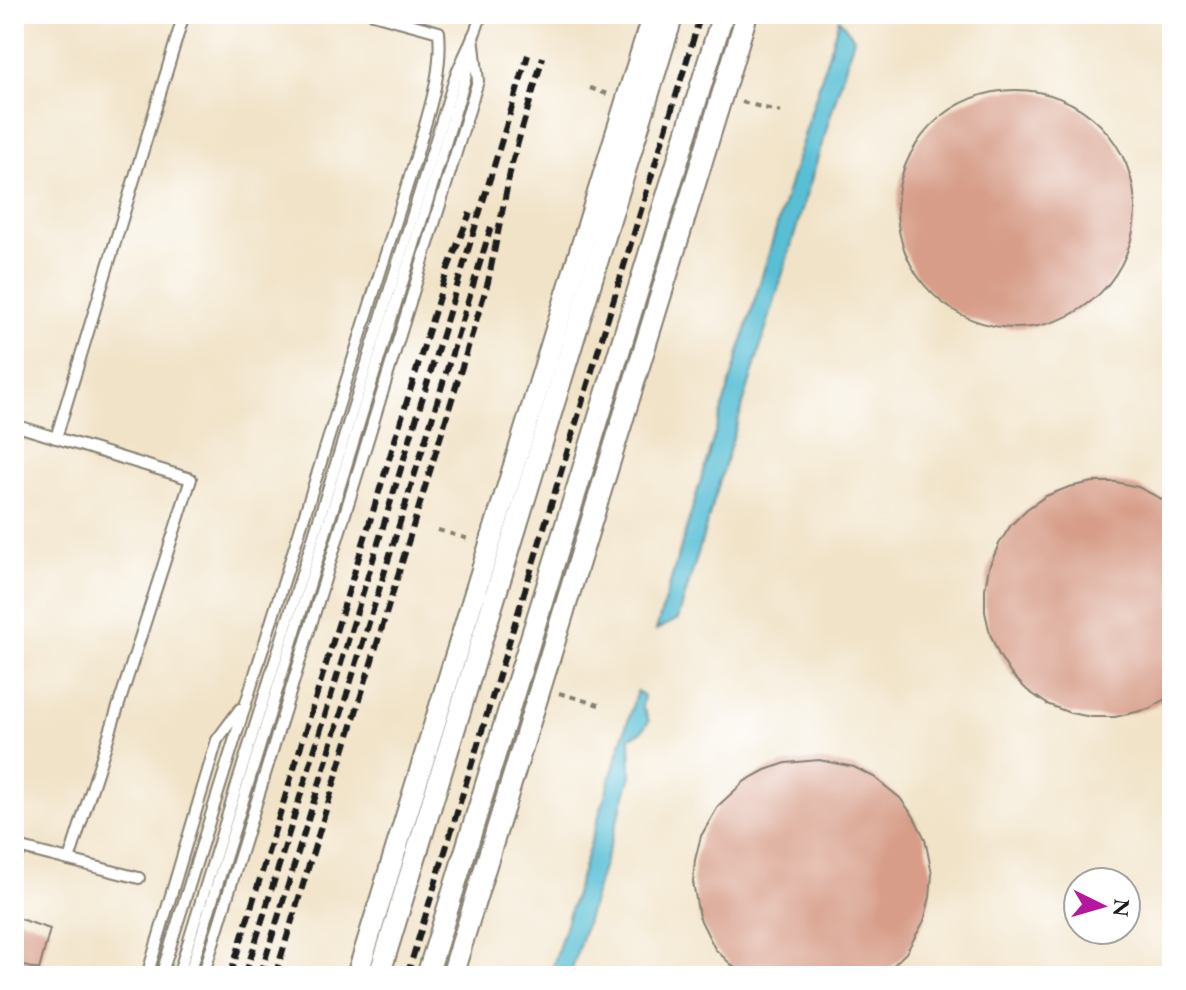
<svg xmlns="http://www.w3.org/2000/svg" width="1186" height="990" font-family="'EB Garamond',serif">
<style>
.water{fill:#58bfd5;stroke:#3a6e78;stroke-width:2}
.building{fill:#d79d88}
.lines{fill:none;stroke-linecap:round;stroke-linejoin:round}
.service-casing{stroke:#868072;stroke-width:14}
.minor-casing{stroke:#868072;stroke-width:24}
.path{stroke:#868072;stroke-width:4;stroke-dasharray:6 6;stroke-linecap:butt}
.service{stroke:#fff;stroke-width:10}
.minor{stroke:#fff;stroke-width:20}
.rail{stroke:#1c1c1c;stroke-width:6;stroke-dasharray:12 6;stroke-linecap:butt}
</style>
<rect width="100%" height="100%" fill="#fff"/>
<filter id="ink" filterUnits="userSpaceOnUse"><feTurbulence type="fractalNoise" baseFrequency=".0125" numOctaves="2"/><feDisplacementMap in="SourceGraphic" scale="16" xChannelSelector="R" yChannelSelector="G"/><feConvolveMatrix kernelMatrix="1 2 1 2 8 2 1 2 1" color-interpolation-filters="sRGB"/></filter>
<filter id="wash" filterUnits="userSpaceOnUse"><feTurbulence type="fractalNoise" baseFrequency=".006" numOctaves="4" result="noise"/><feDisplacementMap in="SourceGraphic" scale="32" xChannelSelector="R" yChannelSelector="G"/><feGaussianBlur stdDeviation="1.8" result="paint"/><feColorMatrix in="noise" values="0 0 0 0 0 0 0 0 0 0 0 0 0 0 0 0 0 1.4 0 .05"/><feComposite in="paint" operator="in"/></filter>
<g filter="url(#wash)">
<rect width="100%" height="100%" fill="#f1e3c8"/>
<g class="water">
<polygon points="839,19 854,38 678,619 656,630"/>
<polygon points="637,691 644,696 642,706 649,721 641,732 630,737 631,775 570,976 550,976"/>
</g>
<g id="blocks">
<g class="building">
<circle cx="1016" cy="209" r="119"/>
<polygon points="1093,482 1116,482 1138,487 1172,504 1172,695 1149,709 1115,717 1092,717 1070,713 1047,704 1027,690 1011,674 999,655 990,634 985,612 985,589 989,567 999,544 1011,525 1027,509 1046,496 1069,487"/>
<polygon points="819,760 854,767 874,777 900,798 914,817 925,839 932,874 930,897 924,921 906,953 882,976 743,976 715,949 699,917 693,882 695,860 701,836 719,805 745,781 765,770 786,763"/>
<polygon points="14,917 50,929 39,970 14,963"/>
</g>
</g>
</g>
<g filter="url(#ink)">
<use href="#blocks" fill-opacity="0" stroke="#868072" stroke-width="2"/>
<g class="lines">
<defs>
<g id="service">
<polyline points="14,425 191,479 69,860"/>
<polyline points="56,438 184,14"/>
<polyline points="14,846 139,878"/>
<polyline points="147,976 217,740 240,709"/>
<path d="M161,976l255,-819c11,-41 27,-82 23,-125l-66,-18"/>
<path d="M178,976l277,-898c8,-22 21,-42 26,-64"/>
<polyline points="189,976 465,79 470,54"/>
<polyline points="203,976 478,81 473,36"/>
</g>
<g id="minor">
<polyline points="357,976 653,14"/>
<polyline points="379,976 673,14"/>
<polyline points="427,976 723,14"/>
<polyline points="452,976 747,14"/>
</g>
</defs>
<use href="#service" class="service-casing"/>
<use href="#minor" class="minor-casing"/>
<g class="path">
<polyline points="590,88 607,94"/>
<polyline points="742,102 781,112"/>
<polyline points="438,530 472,540"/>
<polyline points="559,693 599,705"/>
</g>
<use href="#service" class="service"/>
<use href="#minor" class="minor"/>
<g class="rail">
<polyline points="230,976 447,271 470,213"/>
<polyline points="245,976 528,55"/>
<polyline points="260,976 491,227"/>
<polyline points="275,976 488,282 512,163 543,57"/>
<polyline points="407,976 701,14"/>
</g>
</g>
</g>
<rect width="1186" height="990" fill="none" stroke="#fff" stroke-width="48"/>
<g transform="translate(1102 906) rotate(95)"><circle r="38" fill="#ffffff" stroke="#a4a4a4" stroke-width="2"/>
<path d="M0-6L14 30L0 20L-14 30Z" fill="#b5179e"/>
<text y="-12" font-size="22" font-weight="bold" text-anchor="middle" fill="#1c1c1c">N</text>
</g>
</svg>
